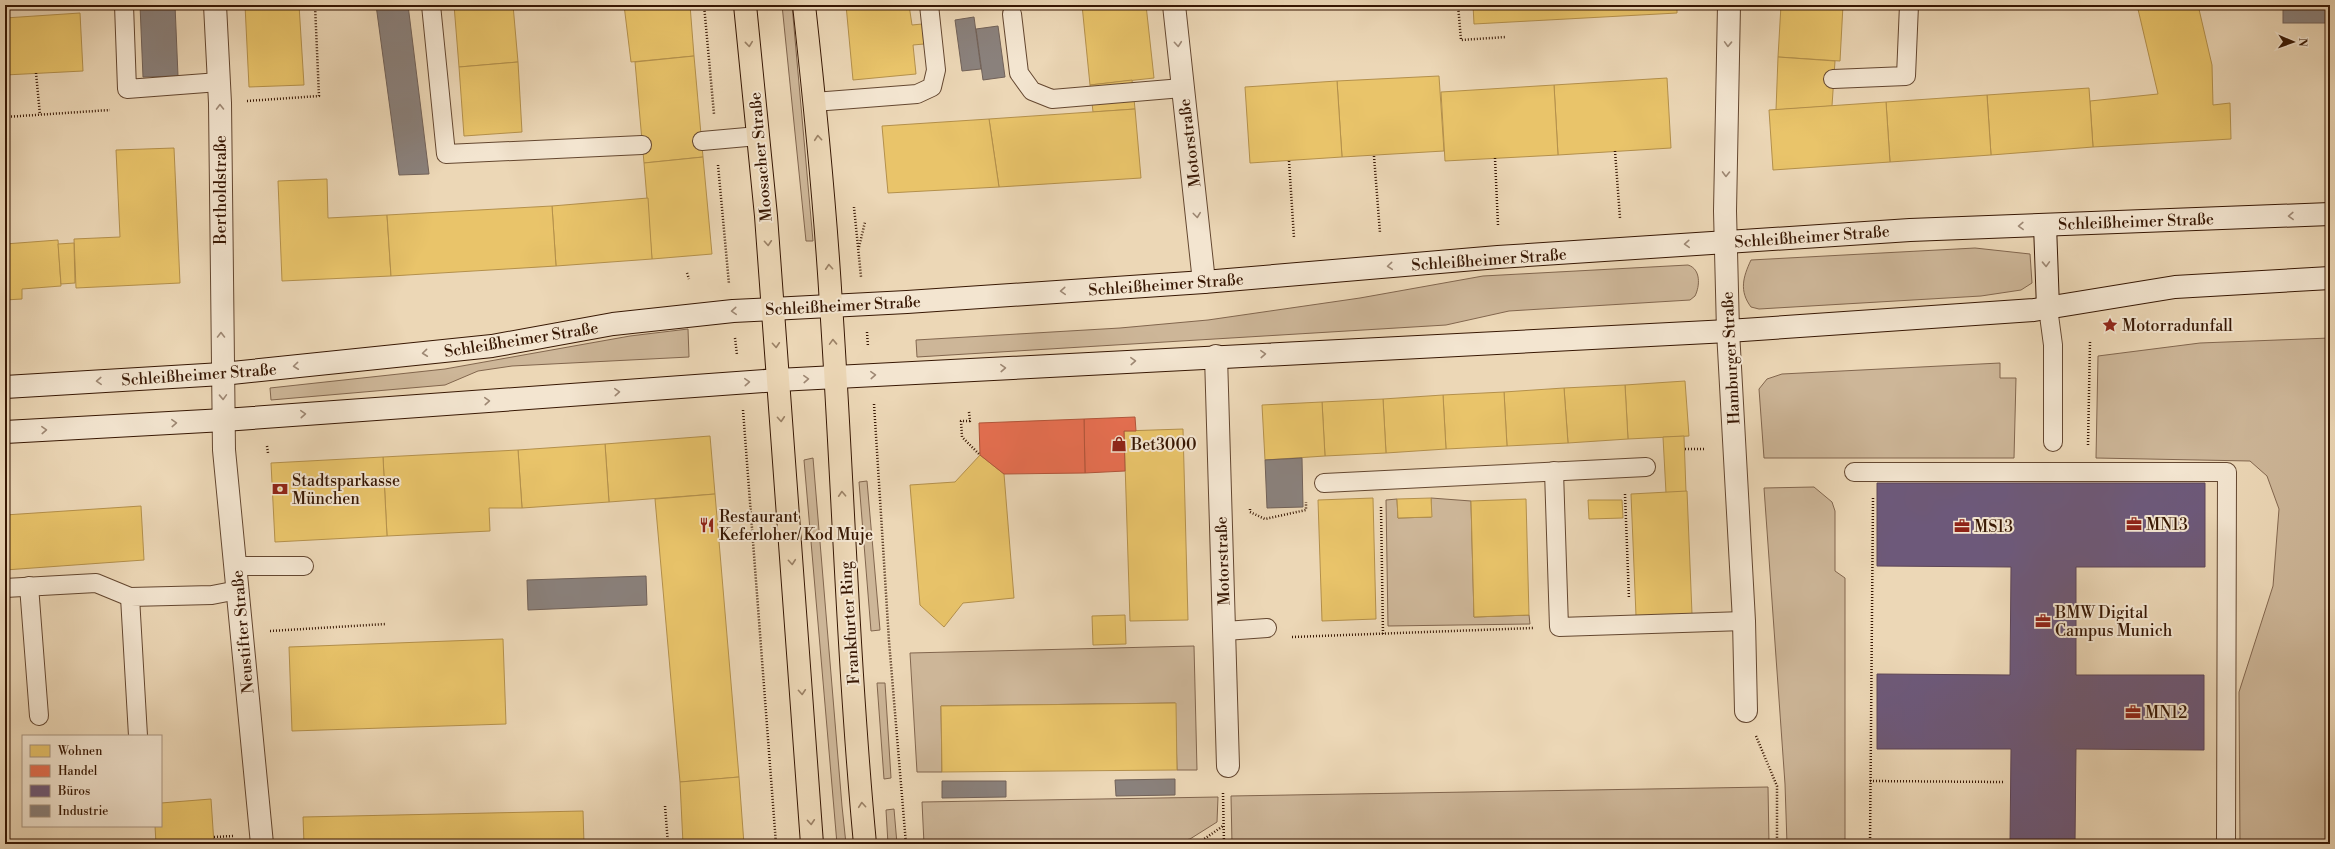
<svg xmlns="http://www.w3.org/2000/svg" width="2335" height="849" font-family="'Libre Bodoni',serif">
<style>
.green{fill:#cdb698;stroke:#82664e}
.homes{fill:#e9c46a;stroke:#b4904b}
.shops{fill:#e76f51;stroke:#b2553a}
.offices{fill:#6d597a;stroke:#5d4556}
.industry{fill:#8a817c;stroke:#716158}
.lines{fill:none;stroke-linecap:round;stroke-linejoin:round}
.service-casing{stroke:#644730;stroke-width:20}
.minor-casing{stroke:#644730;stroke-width:24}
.secondary-casing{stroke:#371703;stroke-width:24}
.primary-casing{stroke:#371703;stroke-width:24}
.path{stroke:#371703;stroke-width:2.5;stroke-dasharray:1 2;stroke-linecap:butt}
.service{stroke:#f3e5d0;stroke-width:18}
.minor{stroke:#f3e5d0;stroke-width:22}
.secondary{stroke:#f3e5d0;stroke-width:22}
.primary{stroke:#ecd7b6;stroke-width:22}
.oneway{stroke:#9b8165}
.oneway2{stroke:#9e8874}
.labels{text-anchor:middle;stroke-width:4;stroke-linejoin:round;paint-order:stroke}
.street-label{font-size:16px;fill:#371703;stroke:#f3e5d0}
.poi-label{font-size:16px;fill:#371703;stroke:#f3e5d0;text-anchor:start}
</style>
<rect width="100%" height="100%" fill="#ecd7b6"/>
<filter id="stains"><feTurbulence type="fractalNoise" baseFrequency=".005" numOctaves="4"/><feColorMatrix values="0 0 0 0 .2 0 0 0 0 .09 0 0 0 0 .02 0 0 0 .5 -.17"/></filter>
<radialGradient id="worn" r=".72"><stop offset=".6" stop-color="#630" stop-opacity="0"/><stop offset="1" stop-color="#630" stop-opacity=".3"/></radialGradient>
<g class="green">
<polygon points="782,5 792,5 813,241 806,241"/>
<path d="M1975,248l55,6 2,29 -11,7 -40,6 -222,13 -8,-2c-12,-16 -8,-30 0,-47z"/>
<path d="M1688,265c13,4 12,21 7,31l-5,4 -181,11 -63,14 -529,32 -1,-17 204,-12 88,-8 152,-22 123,-22z"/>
<polygon points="688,329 689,357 512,366 478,371 445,385 271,400 270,388 445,369 630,336"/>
<polygon points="2330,338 2330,844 2240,844 2239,692 2273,586 2279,509 2267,476 2250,461 2096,458 2098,356 2200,343"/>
<polygon points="2000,363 2000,378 2016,378 2014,458 1764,458 1759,389 1767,379 1782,374"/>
<polygon points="813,458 842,806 846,844 837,844 804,460"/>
<polygon points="867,481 880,630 871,631 859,482"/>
<polygon points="1814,487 1832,502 1835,511 1835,571 1845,578 1845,844 1787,844 1785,784 1764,488"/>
<polygon points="1431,498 1471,501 1474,617 1529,615 1530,624 1388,626 1386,500 1397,499 1398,518 1431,517"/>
<polygon points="1194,646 1197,770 1177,770 1175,703 941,706 942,772 917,772 910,653"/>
<polygon points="877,683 885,683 891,778 884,779"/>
<polygon points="1768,787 1769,844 1232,844 1231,796"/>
<polygon points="1218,797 1217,822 1190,839 1170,843 924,844 922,802"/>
<polygon points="894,809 897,844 888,844 886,810"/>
</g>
<g class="homes">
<polygon points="245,5 299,5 304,85 249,87"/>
<polygon points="454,5 513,5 518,62 459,67"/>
<polygon points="624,5 690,5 694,56 631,62"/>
<polygon points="846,5 909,5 912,25 922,24 924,44 913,45 916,74 853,80"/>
<polygon points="1082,5 1146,5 1154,78 1090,85"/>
<polygon points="1473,5 1677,5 1677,13 1474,24"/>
<polygon points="1781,5 1843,5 1840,61 1778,57"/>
<polygon points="2137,5 2198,5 2212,65 2213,105 2230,103 2231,139 2093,147 2090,101 2158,94"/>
<polygon points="80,13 83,71 5,75 5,18"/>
<polygon points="694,56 703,157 644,163 635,62"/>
<polygon points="1778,57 1835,61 1832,106 1776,110"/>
<polygon points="518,62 522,132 464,136 459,67"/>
<polygon points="1439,76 1444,151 1342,157 1337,81"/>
<polygon points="1667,78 1671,148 1558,155 1554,85"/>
<polygon points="1132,80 1135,109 1093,112 1090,85"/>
<polygon points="1337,81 1342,157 1250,163 1245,87"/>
<polygon points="1554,85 1558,155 1445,161 1441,92"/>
<polygon points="2089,88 2093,147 1991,155 1987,95"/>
<polygon points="1987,95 1991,155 1890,162 1886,102"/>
<polygon points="1886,102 1890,162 1773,170 1769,110"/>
<polygon points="1135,109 1141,178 999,187 989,119"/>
<polygon points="989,119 999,187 888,193 882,126"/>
<polygon points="174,148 180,283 76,288 74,239 120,237 116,150"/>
<polygon points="703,157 712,254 652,259 644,163"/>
<polygon points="327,179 328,218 387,215 391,276 282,281 278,181"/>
<polygon points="648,198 652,259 556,266 552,206"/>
<polygon points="552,206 556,266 391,276 387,215"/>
<polygon points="58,240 61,286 22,289 22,299 5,300 5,244"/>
<polygon points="74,243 75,283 61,284 58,244"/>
<polygon points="1685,381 1689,436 1628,439 1625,385"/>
<polygon points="1625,385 1628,439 1568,443 1564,388"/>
<polygon points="1564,388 1568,443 1507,446 1504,392"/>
<polygon points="1504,392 1507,446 1446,449 1443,395"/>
<polygon points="1443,395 1446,449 1386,453 1383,399"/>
<polygon points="1383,399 1386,453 1325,456 1322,402"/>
<polygon points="1322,402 1325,456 1265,460 1262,405"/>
<polygon points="1183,429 1188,620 1130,621 1124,431"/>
<polygon points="710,436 715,494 609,502 605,444"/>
<polygon points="1684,436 1686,492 1666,493 1663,437"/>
<polygon points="605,444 609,502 522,508 518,450"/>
<polygon points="518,450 522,508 489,508 490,531 387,536 383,457"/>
<polygon points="980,455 1004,474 1014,598 963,603 944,627 920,605 910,485 955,482"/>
<polygon points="383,457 387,536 275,542 271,463"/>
<polygon points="1687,491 1692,614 1636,616 1631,494"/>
<polygon points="715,494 739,777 680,782 655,499"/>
<polygon points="1373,498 1376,619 1322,621 1318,500"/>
<polygon points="1431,498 1432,517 1398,518 1397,499"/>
<polygon points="1526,499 1529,615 1474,617 1471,501"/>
<polygon points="1588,500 1622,500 1623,518 1589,519"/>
<polygon points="141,506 144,560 5,570 5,515"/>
<polygon points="1125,615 1126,644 1093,645 1092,616"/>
<polygon points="503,639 506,724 292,731 289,647"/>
<polygon points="1176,703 1177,770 942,772 941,706"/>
<polygon points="739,777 744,844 683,844 680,782"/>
<polygon points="211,799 214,844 156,844 155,826 161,826 161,803"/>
<polygon points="583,811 584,844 304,844 303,817"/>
</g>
<g class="shops">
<polygon points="1135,417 1136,431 1124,431 1125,471 1085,473 1084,419"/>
<polygon points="1084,419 1085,473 1004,474 980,455 979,423"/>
</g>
<polygon class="offices" points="1877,483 2205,483 2205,567 2076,567 2076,675 2204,675 2204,750 2076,749 2075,844 2010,844 2011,749 1877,749 1877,674 2010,675 2011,567 1877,566"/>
<g class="industry">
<polygon points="140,5 175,5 178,76 143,77"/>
<polygon points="376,5 408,5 429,174 399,175"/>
<rect x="2283" y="5" width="47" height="18"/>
<polygon points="974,17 981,69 962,71 955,20"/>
<polygon points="998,26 1005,77 983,80 976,29"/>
<polygon points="1302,458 1303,507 1267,508 1265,460"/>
<polygon points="646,576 647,605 528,610 527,580"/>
<polygon points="1175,779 1175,795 1116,796 1115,780"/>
<polygon points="942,781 1006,781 1006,797 942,798"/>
</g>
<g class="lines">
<defs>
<g id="service">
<polyline points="124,5 127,89 219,82"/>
<polyline points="431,5 446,154 642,145"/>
<polyline points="1012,14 1019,73 1032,91 1052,99 1182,88"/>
<polyline points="1833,79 1906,76 1909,5"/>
<polyline points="814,102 917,94 932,87 936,70 929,5"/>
<polyline points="702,141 758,136"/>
<polyline points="2048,308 2053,345 2053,442"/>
<polyline points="1554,471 1559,627 1744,621"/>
<polyline points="1854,472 2227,472 2226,844"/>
<polyline points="1324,483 1646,467"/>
<polyline points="235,566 304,566"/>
<polyline points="29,586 39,716"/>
<polyline points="5,588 96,583 130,597"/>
<polyline points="1225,631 1267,628"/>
<polyline points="138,736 130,597 212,595 238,590"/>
</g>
<g id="minor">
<polyline points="215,5 220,103 224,450 262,844"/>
<polyline points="1174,5 1204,282"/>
<polyline points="1729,5 1725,211 1728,331 1744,621 1746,711"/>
<polyline points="1216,356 1228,766"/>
</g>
<g id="secondary">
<polyline points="2045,225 2048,308"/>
<polyline points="5,387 222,374 492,346 613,324 733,311 907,302 1204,282 1498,257 1910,230 2330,214"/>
<polyline points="5,432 224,420 778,380 1728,331 2034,310 2175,287 2330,278"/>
</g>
<g id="primary">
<polyline points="745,5 766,216 812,844"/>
<path d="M804,5c11,99 21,199 27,299 12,180 17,360 34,540"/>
</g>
</defs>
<use href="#service" class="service-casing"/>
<use href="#minor" class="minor-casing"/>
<use href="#secondary" class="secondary-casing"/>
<use href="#primary" class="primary-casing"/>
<g class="path">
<polyline points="704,5 714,114"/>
<polyline points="1458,5 1461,40 1506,37"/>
<polyline points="36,73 40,115"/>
<polyline points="247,101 319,96 315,5"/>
<polyline points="5,117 110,110"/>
<polyline points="1615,151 1620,218"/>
<polyline points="1374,156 1380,233"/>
<polyline points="1495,158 1498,225"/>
<polyline points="1289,161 1294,238"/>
<polyline points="718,165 729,284"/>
<polyline points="854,207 861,277"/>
<polyline points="859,247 865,222"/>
<polyline points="687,273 689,279"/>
<polyline points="867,332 868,347"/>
<polyline points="735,338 737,355"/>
<polyline points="874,404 889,641 906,844"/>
<polyline points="743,410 776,844"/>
<polyline points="969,412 970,421 961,421 962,437 980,455"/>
<polyline points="2088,445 2090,342"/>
<polyline points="267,446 268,453"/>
<polyline points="1685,449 1706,449"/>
<polyline points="1625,494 1629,599"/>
<polyline points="1381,507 1383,635"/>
<polyline points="1250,509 1250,512 1265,519 1306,510 1306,502"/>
<polyline points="270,631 386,624"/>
<polyline points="1292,637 1533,628"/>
<polyline points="1756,736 1777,786 1777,844"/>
<polyline points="1870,781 2003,782"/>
<polyline points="1223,793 1224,844"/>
<polyline points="665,806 668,844"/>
<polyline points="214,837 233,836"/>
<polyline points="1197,844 1223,826"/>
<polyline points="1870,844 1873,498"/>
</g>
<use href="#service" class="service"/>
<use href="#minor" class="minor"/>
<use href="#secondary" class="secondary"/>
<use href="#primary" class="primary"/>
</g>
<defs><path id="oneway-chevron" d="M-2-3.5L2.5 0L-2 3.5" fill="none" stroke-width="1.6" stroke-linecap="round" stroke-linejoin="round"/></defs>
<g class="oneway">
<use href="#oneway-chevron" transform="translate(749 44) rotate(84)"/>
<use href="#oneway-chevron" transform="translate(818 138) rotate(-95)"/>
<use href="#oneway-chevron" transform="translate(768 243) rotate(86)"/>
<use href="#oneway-chevron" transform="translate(829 267) rotate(-94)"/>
<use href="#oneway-chevron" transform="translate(833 342) rotate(-92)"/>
<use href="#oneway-chevron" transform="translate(776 345) rotate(86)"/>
<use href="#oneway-chevron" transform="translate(781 419) rotate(86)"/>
<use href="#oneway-chevron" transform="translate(842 494) rotate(-93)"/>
<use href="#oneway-chevron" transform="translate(792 562) rotate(85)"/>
<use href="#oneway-chevron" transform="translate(802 692) rotate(86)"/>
<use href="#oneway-chevron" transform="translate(862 805) rotate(-95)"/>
<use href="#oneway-chevron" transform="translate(811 822) rotate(86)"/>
</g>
<g class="oneway2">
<use href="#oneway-chevron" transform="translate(1178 44) rotate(85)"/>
<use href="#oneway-chevron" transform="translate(1728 44) rotate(92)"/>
<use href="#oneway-chevron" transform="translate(220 107) rotate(-91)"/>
<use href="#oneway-chevron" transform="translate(1726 174) rotate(91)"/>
<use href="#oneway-chevron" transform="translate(1197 215) rotate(83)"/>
<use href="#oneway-chevron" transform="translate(2291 216) rotate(178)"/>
<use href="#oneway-chevron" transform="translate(2021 226) rotate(178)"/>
<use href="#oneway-chevron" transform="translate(1687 244) rotate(176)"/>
<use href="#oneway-chevron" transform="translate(2046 264) rotate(88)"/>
<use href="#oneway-chevron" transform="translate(1390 266) rotate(175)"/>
<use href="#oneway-chevron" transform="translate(1063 291) rotate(176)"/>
<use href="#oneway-chevron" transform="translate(734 311) rotate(176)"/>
<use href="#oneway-chevron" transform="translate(221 335) rotate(-90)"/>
<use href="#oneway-chevron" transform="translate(425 353) rotate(174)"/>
<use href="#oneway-chevron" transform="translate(1263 354) rotate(-3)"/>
<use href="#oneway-chevron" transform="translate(1133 361) rotate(-3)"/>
<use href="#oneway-chevron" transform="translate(296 366) rotate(174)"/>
<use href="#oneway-chevron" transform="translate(1003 368) rotate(-3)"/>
<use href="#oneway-chevron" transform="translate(873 375) rotate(-3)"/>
<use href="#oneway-chevron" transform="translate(806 379) rotate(-3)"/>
<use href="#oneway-chevron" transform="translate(99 381) rotate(177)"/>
<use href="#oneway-chevron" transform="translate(747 382) rotate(-4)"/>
<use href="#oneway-chevron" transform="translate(617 392) rotate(-4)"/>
<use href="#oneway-chevron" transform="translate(223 397) rotate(88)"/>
<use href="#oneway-chevron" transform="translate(487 401) rotate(-4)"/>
<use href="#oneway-chevron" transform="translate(303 414) rotate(-4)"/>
<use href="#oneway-chevron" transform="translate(174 423) rotate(-3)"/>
<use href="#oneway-chevron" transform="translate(44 430) rotate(-3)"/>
</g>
<defs>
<symbol id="sight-bare" viewBox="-9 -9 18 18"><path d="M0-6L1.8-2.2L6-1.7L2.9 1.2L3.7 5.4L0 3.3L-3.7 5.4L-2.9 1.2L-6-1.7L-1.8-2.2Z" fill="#8f2418" stroke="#f3e5d0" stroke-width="2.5" paint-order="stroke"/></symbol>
<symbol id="shop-bare" viewBox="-9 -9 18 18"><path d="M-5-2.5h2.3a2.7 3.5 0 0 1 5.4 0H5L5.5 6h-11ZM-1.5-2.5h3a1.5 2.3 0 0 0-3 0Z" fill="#8f2418" stroke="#f3e5d0" stroke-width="2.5" paint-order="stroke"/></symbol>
<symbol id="bank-bare" viewBox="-9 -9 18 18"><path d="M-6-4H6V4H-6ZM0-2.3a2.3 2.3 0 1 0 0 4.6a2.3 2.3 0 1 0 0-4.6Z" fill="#8f2418" stroke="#f3e5d0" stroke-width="2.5" paint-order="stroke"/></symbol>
<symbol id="office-bare" viewBox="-9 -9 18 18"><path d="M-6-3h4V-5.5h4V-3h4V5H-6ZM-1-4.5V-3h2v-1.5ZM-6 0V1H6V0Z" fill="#8f2418" stroke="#f3e5d0" stroke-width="2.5" paint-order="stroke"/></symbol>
<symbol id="restaurant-bare" viewBox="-9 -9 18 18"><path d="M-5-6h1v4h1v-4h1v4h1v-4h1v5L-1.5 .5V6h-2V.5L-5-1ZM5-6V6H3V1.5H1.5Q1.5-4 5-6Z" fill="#8f2418" stroke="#f3e5d0" stroke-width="2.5" paint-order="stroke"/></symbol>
</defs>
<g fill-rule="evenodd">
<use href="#sight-bare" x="2099" y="314" width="22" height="22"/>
<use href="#shop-bare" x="1108" y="433" width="22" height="22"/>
<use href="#bank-bare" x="269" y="478" width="22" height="22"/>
<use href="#office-bare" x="2123" y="513" width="22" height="22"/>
<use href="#restaurant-bare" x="696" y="514" width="22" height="22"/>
<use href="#office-bare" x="1951" y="515" width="22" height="22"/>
<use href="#office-bare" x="2032" y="610" width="22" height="22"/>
<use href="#office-bare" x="2122" y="701" width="22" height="22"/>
</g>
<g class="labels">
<g class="street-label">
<text transform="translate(1189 143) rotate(-97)" y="6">Motorstraße</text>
<text transform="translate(760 157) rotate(-95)" y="6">Moosacher Straße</text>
<text transform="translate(220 190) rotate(-90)" y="6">Bertholdstraße</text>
<text transform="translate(2136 221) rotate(-2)" y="6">Schleißheimer Straße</text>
<text transform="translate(1812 236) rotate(-4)" y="6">Schleißheimer Straße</text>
<text transform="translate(1489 259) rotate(-4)" y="6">Schleißheimer Straße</text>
<text transform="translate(1166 284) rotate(-4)" y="6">Schleißheimer Straße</text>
<text transform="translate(843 305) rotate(-3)" y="6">Schleißheimer Straße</text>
<text transform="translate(521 339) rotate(-9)" y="6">Schleißheimer Straße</text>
<text transform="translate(1730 358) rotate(-93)" y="6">Hamburger Straße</text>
<text transform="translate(199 374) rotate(-4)" y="6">Schleißheimer Straße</text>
<text transform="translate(1222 561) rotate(-92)" y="6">Motorstraße</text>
<text transform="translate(849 623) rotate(-94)" y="6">Frankfurter Ring</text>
<text transform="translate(242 632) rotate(-95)" y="6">Neustifter Straße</text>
</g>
<g class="poi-label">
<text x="2122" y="331">Motorradunfall</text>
<text x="1131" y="450">Bet3000</text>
<text x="292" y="486">Stadtsparkasse<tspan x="292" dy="18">München</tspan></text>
<text x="719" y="522">Restaurant<tspan x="719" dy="18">Keferloher/ Kod Muje</tspan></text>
<text x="2146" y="530">MN13</text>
<text x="1974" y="532">MS13</text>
<text x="2055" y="618">BMW Digital<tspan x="2055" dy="18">Campus Munich</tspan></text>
<text x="2145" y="718">MN12</text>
</g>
</g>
<rect width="2335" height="849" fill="none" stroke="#ecd7b6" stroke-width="20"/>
<rect x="6" y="6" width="2323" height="837" fill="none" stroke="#371703" stroke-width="2"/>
<rect x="10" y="10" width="2315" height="829" fill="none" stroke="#371703"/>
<rect x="22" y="735" width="140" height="92" fill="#f3e5d0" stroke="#a8937e"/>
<rect x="30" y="745" width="20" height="12" fill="#e9c46a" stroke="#a8937e"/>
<text x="58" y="755" font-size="12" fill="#371703">Wohnen</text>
<rect x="30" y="765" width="20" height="12" fill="#e76f51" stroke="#a8937e"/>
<text x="58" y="775" font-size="12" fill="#371703">Handel</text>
<rect x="30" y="785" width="20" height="12" fill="#6d597a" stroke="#a8937e"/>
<text x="58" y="795" font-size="12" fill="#371703">Büros</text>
<rect x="30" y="805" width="20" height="12" fill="#8a817c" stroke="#a8937e"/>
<text x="58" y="815" font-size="12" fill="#371703">Industrie</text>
<g transform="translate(2293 42) rotate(92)" stroke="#f3e5d0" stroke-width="3" paint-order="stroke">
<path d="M0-3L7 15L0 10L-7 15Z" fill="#371703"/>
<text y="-6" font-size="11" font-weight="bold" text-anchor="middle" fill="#371703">N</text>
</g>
<rect width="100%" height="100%" filter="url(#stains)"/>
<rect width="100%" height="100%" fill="url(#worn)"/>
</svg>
